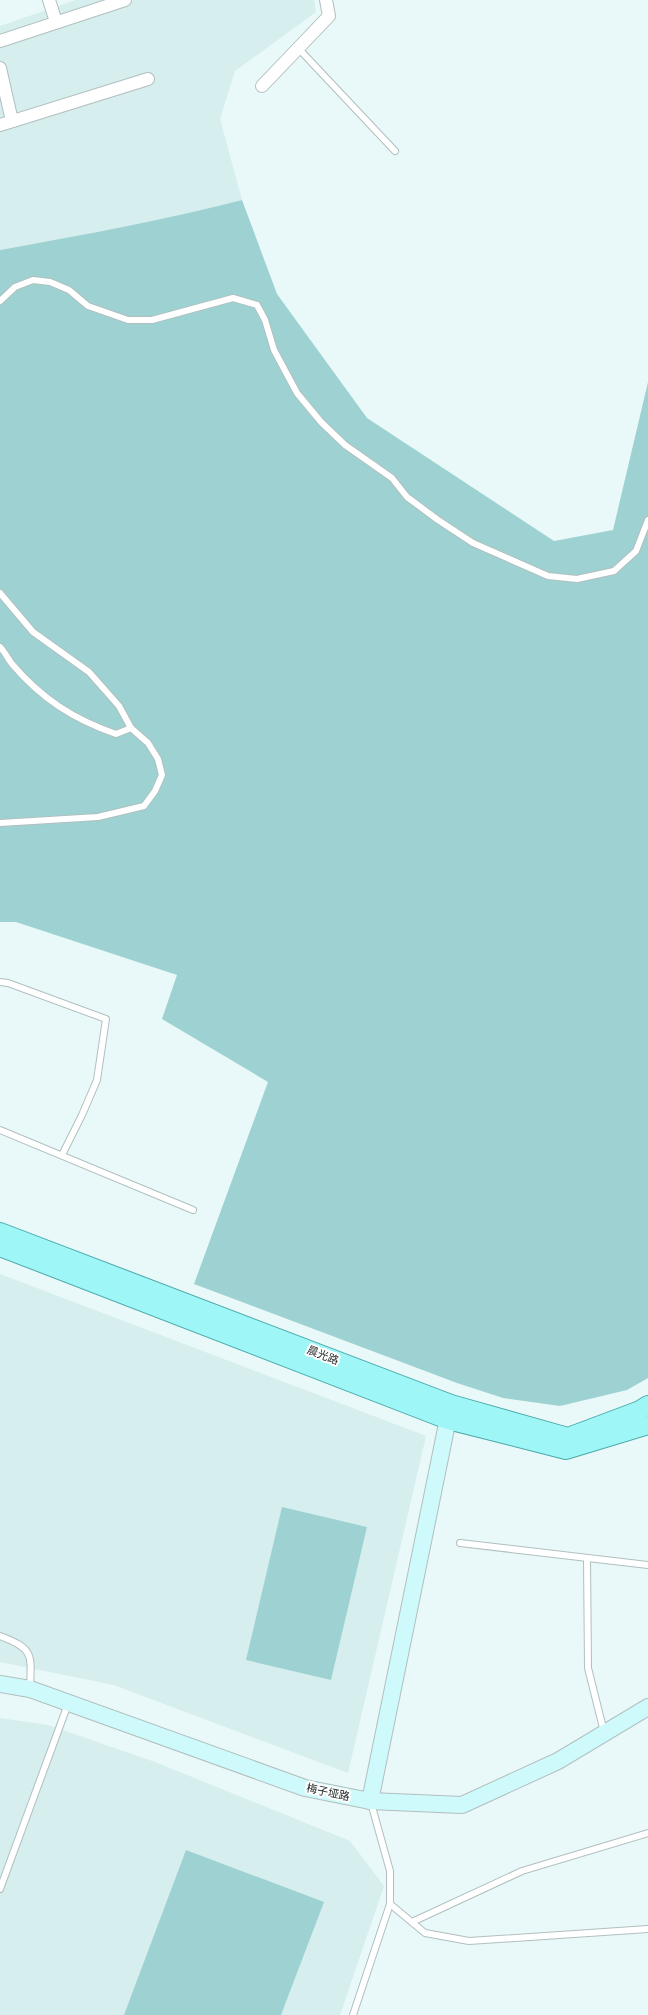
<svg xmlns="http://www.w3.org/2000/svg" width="648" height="2015" font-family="'PT Sans Narrow','Noto Sans SC',sans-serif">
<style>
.built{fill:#d6eeee}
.green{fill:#9ed2d2}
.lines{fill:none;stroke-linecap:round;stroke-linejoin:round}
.lane-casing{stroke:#b1bfbf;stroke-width:8}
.street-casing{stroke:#b1bfbf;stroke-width:14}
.secondary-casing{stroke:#b1bfbf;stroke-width:18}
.primary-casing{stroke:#48a8a9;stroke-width:20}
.lane{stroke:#fff;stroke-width:6}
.street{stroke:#fff;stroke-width:12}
.secondary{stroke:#cffafb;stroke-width:16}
.primary{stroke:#9ff6f7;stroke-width:18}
.labels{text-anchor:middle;stroke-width:4;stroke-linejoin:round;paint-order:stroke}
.street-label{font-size:11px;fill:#1c2121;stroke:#fff}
</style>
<rect width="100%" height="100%" fill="#e9f8f8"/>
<g class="built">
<polygon points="76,0 314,0 316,12 235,71 220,119 242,200 197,212 88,234 0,250 0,26"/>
<polygon points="0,1274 426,1436 348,1773 114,1685 0,1662"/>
<polygon points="0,1718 48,1725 155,1762 350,1841 384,1886 340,2015 0,2015"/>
</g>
<g class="green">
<path d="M242,200l35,94 90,124 187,123 59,-11 35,-148v996l-21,12 -67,16 -57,-8 -46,-15 -263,-99 74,-202 -106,-63 15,-44 -161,-53h-16v-672c81,-15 162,-29 242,-50z"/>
<polygon points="282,1507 367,1527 331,1680 246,1660"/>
<polygon points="186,1850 324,1902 281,2015 124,2015"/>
</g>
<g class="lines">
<defs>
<g id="lane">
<polyline points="298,48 395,151"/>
<polyline points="0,301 15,287 33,280 50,282 69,290 88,306 128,320 152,320 233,298 257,305 265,320 274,350 297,393 321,422 345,445 392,478 407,497 438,520 473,543 548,576 577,579 614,571 636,551 648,520"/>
<polyline points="0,593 33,632 89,672 119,706 131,728 148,743 158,759 162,775 155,791 144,806 98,817 0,823"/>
<path d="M0,647c5,5 8,12 12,17 30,35 61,55 104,70l15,-6"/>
<polyline points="0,982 8,983 106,1019 97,1080 82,1115 62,1155"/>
<polyline points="0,1130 193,1210"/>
<polyline points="460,1543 648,1565"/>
<polyline points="587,1558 588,1668 604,1732"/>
<path d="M0,1636c35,13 31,19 30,53"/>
<polyline points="0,1889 68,1704"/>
<polyline points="390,1904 425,1933 469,1941 648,1929"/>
<polyline points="412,1922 522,1871 648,1833"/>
<polyline points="353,2015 390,1904 390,1871 371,1803"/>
</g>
<g id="street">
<polyline points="49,0 56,22"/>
<polyline points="0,41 125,0"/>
<polyline points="0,68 12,121"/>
<polyline points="262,86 329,16 326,0"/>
<polyline points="0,125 148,79"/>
</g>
<g id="secondary">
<polyline points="0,1684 30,1689 305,1788 370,1801 462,1805 558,1761 648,1707"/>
<polyline points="370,1801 450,1409"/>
</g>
<g id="primary">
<polyline points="0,1232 451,1404 568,1437 640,1410 648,1405"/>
<polyline points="0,1247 448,1420 566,1450 648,1425"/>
</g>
</defs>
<use href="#lane" class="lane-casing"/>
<use href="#street" class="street-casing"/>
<use href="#secondary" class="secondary-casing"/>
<use href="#primary" class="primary-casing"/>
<use href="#lane" class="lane"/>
<use href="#street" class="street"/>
<use href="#secondary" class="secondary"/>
<use href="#primary" class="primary"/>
</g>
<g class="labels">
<g class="street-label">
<text transform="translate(323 1355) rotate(21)" y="4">晨光路</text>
<text transform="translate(328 1792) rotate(12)" y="4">梅子垭路</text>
</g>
</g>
</svg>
